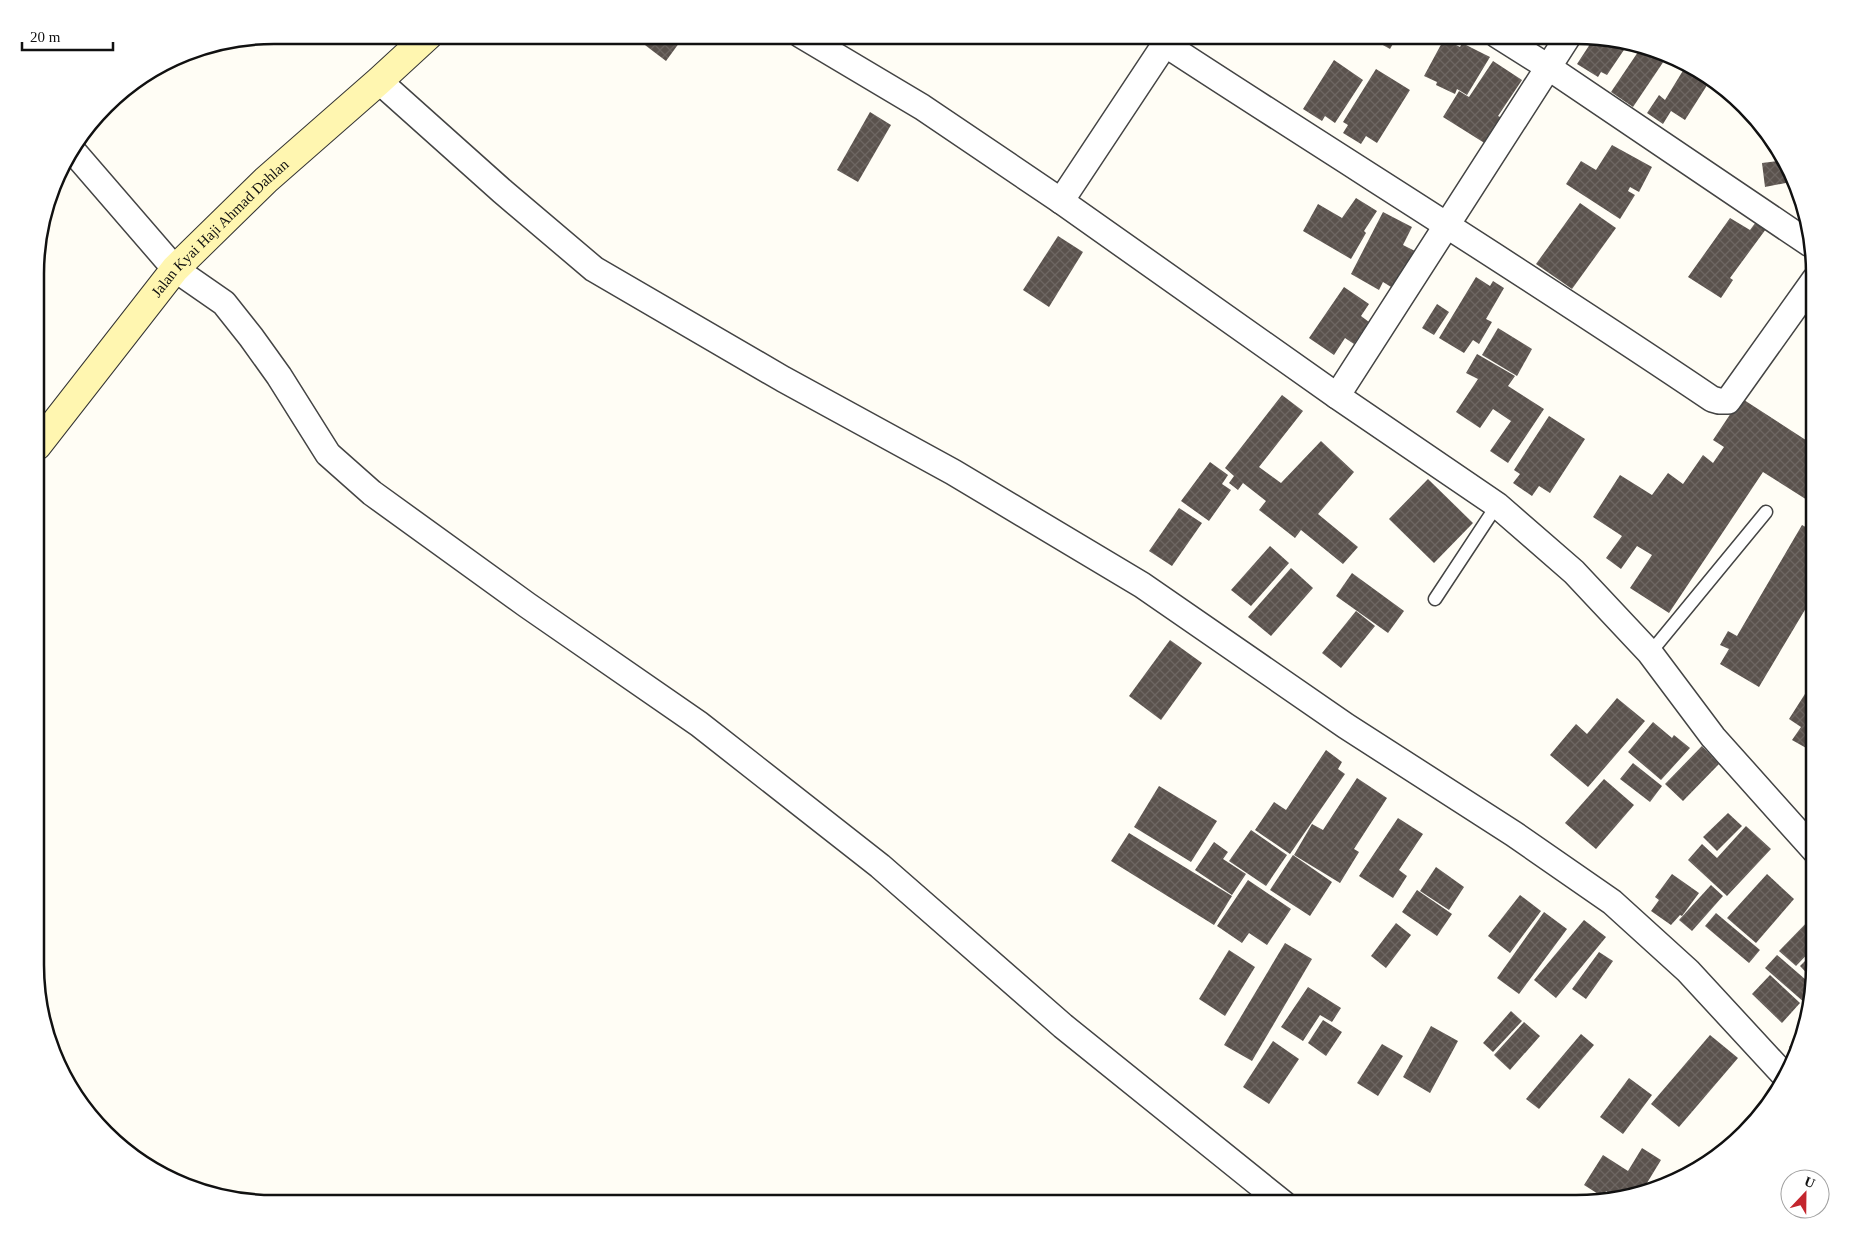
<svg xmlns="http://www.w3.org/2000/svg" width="1850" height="1239" font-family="Georgia,serif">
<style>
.building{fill:url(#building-cross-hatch)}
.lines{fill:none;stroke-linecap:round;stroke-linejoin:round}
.lane-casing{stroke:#444;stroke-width:15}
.street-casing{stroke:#444;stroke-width:28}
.secondary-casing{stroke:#333;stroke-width:30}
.lane{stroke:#fff;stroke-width:12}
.street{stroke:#fff;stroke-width:25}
.secondary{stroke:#fff6b0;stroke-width:28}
.labels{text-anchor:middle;stroke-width:5;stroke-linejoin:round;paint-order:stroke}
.street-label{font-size:15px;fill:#111;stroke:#fff}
.rim{fill:none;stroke:#111;stroke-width:2.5}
</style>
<defs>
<pattern id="building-cross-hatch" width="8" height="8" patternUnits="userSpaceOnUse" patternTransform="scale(1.25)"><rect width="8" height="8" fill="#5a524d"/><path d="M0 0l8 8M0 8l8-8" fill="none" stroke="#6d6662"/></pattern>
</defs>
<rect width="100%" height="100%" fill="#fffdf5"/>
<g class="building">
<polygon points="640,35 685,35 666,61 637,39"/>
<polygon points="1365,35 1398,35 1390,49"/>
<polygon points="1594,38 1628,44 1607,75 1601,72 1598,77 1577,64"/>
<polygon points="1444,39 1460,47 1462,43 1490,57 1467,95 1457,89 1455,94 1436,85 1437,82 1424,76"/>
<polygon points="1642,46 1653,48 1668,55 1633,107 1611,92"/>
<polygon points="1334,60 1363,80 1335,123 1325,116 1322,121 1303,109"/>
<polygon points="1493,61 1522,80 1498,116 1502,118 1486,144 1443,117 1459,91 1469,97"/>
<polygon points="1687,64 1711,79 1685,120 1671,111 1663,124 1647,113 1659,95 1665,100"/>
<polygon points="1376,69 1410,90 1377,143 1366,136 1361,144 1343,133 1348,125 1343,122"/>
<polygon points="870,112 891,125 858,182 837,170"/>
<polygon points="1612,145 1652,167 1639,192 1630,187 1628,191 1635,195 1620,219 1566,184 1581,161 1596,170"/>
<polygon points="1775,146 1783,155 1791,182 1765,187 1762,163 1778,161"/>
<polygon points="1356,198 1377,211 1364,231 1366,233 1351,259 1303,231 1318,204 1342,218"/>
<polygon points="1580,203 1616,228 1572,289 1536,264"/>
<polygon points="1383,212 1412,227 1403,245 1417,252 1396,290 1383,282 1379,290 1351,274"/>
<polygon points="1730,218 1750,230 1756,222 1766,229 1730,278 1733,280 1721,298 1688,277"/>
<polygon points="1058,236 1083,252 1049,307 1023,290"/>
<polygon points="1476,277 1490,286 1493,281 1504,288 1486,319 1492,322 1479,344 1473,340 1464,353 1439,338"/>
<polygon points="1344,287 1369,304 1361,316 1369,322 1354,344 1345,338 1334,355 1309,338"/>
<polygon points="1437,304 1449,312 1434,335 1422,328"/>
<polygon points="1498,328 1532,349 1517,376 1482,355"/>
<polygon points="1477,354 1515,376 1508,386 1544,409 1508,463 1490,451 1511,421 1493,409 1480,428 1456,412 1478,379 1466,373"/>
<polygon points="1282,395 1303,411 1259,467 1281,483 1321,441 1354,472 1318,514 1358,547 1343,564 1301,530 1295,538 1259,510 1266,501 1243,483 1238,490 1229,483 1234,476 1225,468"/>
<polygon points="1741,398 1815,446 1815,505 1763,472 1669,613 1630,588 1652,555 1637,546 1621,569 1606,558 1622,536 1593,517 1620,475 1652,495 1668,473 1683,484 1703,455 1713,463 1724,447 1713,440"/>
<polygon points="1549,416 1585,439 1550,493 1539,486 1532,496 1513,483 1520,474 1514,470"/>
<polygon points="1210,462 1228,475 1222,484 1231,490 1209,521 1181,501"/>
<polygon points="1428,479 1473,523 1434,563 1389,519"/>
<polygon points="1179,508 1202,523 1172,566 1149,551"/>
<polygon points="1802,525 1815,532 1815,593 1759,687 1720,664 1729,649 1720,645 1728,631 1737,636"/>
<polygon points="1270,546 1289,563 1251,606 1231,590"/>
<polygon points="1291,568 1313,588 1271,636 1248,617"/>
<polygon points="1352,573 1404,611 1388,633 1336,596"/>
<polygon points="1356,611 1375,626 1341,668 1322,653"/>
<polygon points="1170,640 1202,663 1161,720 1129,696"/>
<polygon points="1810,686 1815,688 1815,753 1792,740 1801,727 1789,719"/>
<polygon points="1617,698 1645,721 1588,787 1550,755 1576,724 1587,734"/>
<polygon points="1653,722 1672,738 1674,735 1690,748 1661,780 1628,752"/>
<polygon points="1702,746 1719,764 1683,801 1665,784"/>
<polygon points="1326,750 1342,762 1338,769 1345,774 1290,854 1255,830 1274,802 1286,810"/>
<polygon points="1633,763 1662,786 1650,802 1620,779"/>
<polygon points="1357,778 1387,798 1354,849 1359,852 1340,883 1294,855 1312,824 1323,830"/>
<polygon points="1604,779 1634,805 1596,849 1565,823"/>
<polygon points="1159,786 1217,821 1191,862 1134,827"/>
<polygon points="1728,813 1742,826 1717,851 1703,837"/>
<polygon points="1398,818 1423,834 1399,870 1407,876 1393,898 1359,876"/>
<polygon points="1746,826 1771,849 1727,896 1688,860 1702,844 1717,858"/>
<polygon points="1251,830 1287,855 1266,886 1229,861"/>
<polygon points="1129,833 1232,896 1214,925 1111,861"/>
<polygon points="1214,842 1228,852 1223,859 1246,874 1232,895 1195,870"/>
<polygon points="1293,855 1332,882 1310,916 1270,890"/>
<polygon points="1436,867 1464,887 1449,910 1420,891"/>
<polygon points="1672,874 1699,893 1682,916 1680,915 1671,925 1651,911 1659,900 1655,897"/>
<polygon points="1767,874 1794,899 1756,943 1727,918"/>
<polygon points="1248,880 1291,909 1267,945 1249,933 1242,943 1217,926"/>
<polygon points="1711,885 1723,896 1692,931 1679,920"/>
<polygon points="1417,890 1452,914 1437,936 1402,912"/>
<polygon points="1520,895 1541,911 1510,953 1488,936"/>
<polygon points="1544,912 1567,929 1519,994 1497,978"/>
<polygon points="1716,913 1760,950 1749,963 1705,926"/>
<polygon points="1815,914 1815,946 1796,966 1779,951"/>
<polygon points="1584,920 1606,937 1556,998 1534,980"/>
<polygon points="1396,923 1411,935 1386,968 1371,956"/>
<polygon points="1285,943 1312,959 1252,1061 1224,1045"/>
<polygon points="1229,950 1255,967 1225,1016 1199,999"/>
<polygon points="1815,951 1815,980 1814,981 1800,966"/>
<polygon points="1599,952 1613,961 1586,999 1572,989"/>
<polygon points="1777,955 1813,986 1812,995 1805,1003 1765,968"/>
<polygon points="1770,975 1800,1003 1782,1023 1752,994"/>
<polygon points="1308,987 1341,1008 1332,1022 1320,1015 1303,1041 1281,1027"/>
<polygon points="1511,1011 1522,1021 1493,1052 1483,1043"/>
<polygon points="1323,1020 1342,1032 1326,1056 1308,1043"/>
<polygon points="1524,1022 1540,1036 1510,1070 1494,1055"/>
<polygon points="1431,1026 1458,1041 1430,1093 1403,1077"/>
<polygon points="1804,1032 1802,1042 1796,1054 1789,1047"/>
<polygon points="1581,1034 1594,1045 1539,1109 1526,1099"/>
<polygon points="1710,1035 1738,1058 1679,1127 1651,1104"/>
<polygon points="1273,1041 1299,1059 1269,1104 1243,1087"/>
<polygon points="1382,1044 1403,1056 1378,1096 1357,1083"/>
<polygon points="1629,1078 1652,1095 1623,1134 1600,1117"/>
<polygon points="1642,1148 1661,1160 1647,1183 1651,1185 1615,1196 1606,1191 1603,1197 1584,1185 1603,1155 1628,1171"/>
</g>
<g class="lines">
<defs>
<g id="lane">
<polyline points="1435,599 1497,505"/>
<polyline points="1650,653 1766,512"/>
</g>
<g id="street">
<polyline points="801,35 922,107 1061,201 1337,396 1497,505 1574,572 1650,653 1713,737 1815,851"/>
<polyline points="1497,35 1548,67 1810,244"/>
<path d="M1165,44c182,119 367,233 547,355l7,2h9l87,-122"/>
<polyline points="379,81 502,191 594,269 783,379 953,472 1142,585 1346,726 1514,834 1612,902 1688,971 1785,1076"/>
<polyline points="73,151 175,269 224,303 251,337 279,376 328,454 372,493 527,605 699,724 880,866 1063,1026 1284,1204"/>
<polyline points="1061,201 1171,35"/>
<polyline points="1337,396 1569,35"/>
</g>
<g id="secondary">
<path id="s1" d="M37,446l138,-177 91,-89 113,-99 50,-46"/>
</g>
</defs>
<use href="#lane" class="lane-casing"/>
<use href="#street" class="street-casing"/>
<use href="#secondary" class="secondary-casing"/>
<use href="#lane" class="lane"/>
<use href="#street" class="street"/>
<use href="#secondary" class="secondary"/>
</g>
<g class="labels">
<g class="street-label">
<text dy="5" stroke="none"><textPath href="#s1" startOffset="285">Jalan Kyai Haji Ahmad Dahlan</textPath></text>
</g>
</g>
<path d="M0 0H1850V1239H0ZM274 44H1576A230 230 0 0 1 1806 274V965A230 230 0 0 1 1576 1195H274A230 230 0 0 1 44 965V274A230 230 0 0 1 274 44Z" fill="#fff" fill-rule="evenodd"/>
<path class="rim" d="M274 44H1576A230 230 0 0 1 1806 274V965A230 230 0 0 1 1576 1195H274A230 230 0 0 1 44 965V274A230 230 0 0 1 274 44Z"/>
<g transform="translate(1805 1194) rotate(22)"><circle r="24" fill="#ffffff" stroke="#a0a0a0"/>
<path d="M0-4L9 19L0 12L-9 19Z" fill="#c4262e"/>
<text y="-8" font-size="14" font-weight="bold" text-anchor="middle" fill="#111111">U</text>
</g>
<path d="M22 42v8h91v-8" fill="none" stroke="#111111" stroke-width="2.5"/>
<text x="30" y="42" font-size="15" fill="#111111" stroke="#ffffff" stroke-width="4" paint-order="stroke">20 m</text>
</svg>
